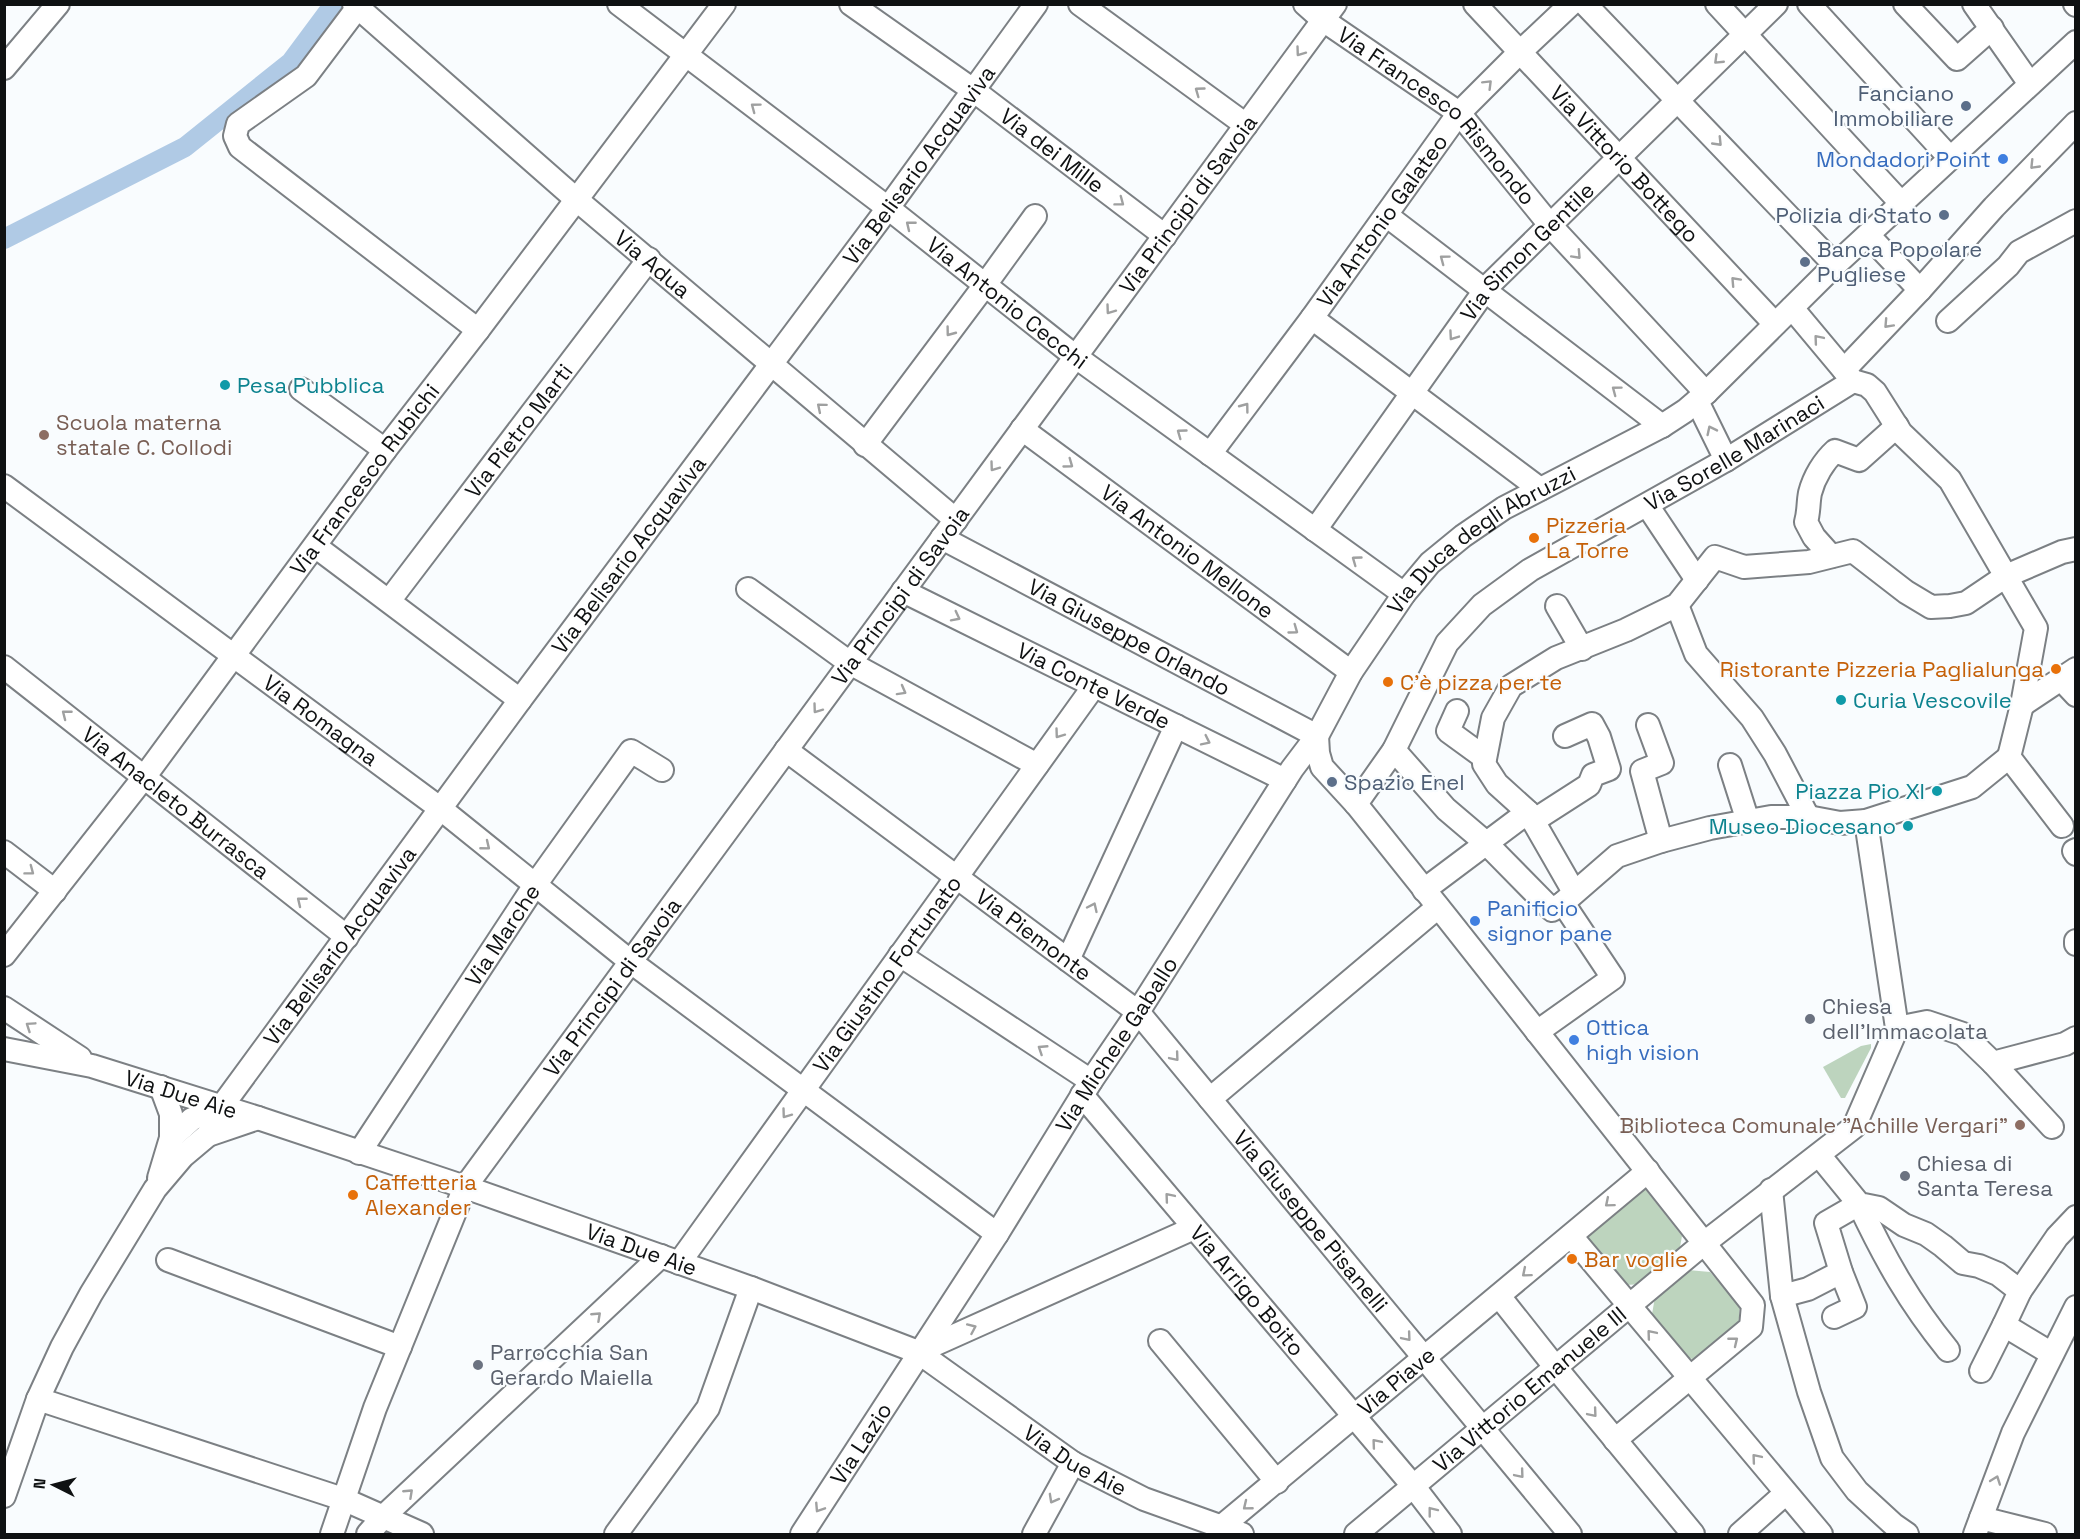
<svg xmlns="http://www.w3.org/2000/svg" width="2080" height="1539" font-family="'Space Grotesk',sans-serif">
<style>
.green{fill:#bdd4be}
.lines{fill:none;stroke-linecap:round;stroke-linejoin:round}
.canal{stroke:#b0cae5;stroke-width:20}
.minor-casing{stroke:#7c8084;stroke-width:26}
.minor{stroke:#fff;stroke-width:22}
.oneway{stroke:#9fa0a0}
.service-dot{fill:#5c6f8a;stroke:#f9fcfe;stroke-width:2}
.shop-dot{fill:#3f7fe0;stroke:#f9fcfe;stroke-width:2}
.culture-dot{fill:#0f9aa8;stroke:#f9fcfe;stroke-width:2}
.education-dot{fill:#8d6e63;stroke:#f9fcfe;stroke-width:2}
.food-dot{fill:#e8710a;stroke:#f9fcfe;stroke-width:2}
.worship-dot{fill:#6b7280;stroke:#f9fcfe;stroke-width:2}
.labels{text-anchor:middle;stroke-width:4.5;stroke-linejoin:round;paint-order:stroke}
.service-label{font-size:22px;fill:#4e5e75;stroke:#f9fcfe;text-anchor:end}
.street-label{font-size:22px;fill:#0f1112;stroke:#f9fcfe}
.shop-label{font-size:22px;fill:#366cbe;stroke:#f9fcfe;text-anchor:start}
.culture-label{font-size:22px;fill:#0d838f;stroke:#f9fcfe;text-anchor:start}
.education-label{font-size:22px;fill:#785e54;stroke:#f9fcfe;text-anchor:start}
.food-label{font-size:22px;fill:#c56008;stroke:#f9fcfe;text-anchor:start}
.worship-label{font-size:22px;fill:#5b616d;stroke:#f9fcfe;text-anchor:start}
</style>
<rect width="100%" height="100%" fill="#f9fcfe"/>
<g class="green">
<polygon points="1871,1044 1871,1048 1845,1098 1841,1098 1823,1067 1861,1046"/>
<polygon points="1645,1189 1682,1236 1679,1253 1644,1284 1625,1285 1585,1237"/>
<polygon points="1688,1270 1710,1272 1740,1306 1738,1328 1696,1360 1679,1355 1651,1320 1655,1297"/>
</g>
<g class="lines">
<polyline class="canal" points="4,239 185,147 291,62 334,4"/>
<defs>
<g id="minor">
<path id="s1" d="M354,4l223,196 379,320"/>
<path id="s2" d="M619,4l269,204 188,149 328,237"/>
<path id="s3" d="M851,4l122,86 192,146"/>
<polyline points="1080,4 1246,125"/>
<path id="s4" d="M1305,4l18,16 136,93 91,112 156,168"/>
<path id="s5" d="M1475,4l300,320"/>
<polyline points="1585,4 1835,265"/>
<polyline points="1717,4 1901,203"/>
<polyline points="1809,4 1950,158"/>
<polyline points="1905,4 1957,59 1992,28"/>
<polyline points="1974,4 2030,84"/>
<polyline points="2075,4 2076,5"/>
<polyline points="358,7 306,76 238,124 235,136 240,147 478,330"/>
<polyline points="4,68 58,4"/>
<polyline points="1386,215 1662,426"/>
<polyline points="1868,235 1920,290"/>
<polyline points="1792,308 1853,381 1867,385 1875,392 1901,433 1950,480 2036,628 2022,705 2009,757"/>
<polyline points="1312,318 1540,489"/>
<polyline points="1948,321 2008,266 2019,252 2076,221"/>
<polyline points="1844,370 1920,290 1994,207 2076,123"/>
<polyline points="301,389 385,450"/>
<polyline points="1697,401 1726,460"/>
<path id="s6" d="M1022,429l329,243"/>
<polyline points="865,445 985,285 1035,216"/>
<path id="s7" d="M1210,454l102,-136 147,-205 61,-61 51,-48"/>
<path id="s8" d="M4,486l437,323 190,153 366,272"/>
<polyline points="1647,505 1697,580"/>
<path id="s9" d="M1315,530l173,-244 288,-282"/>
<path id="s10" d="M942,538l375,198"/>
<polyline points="315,546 520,700"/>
<path d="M1831,556l-17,-19 -8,-15c3,-10 2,-19 4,-29 4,-16 14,-32 25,-42l24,9 38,-34"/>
<polyline points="748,589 850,663 1037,765"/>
<path id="s11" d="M903,591l382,189"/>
<path id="s12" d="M389,601l260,-342"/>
<polyline points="1677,605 1696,654 1752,718 1775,754 1808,817"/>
<polyline points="1557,606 1582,649"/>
<path id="s13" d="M4,667l343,270"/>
<polyline points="2061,679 2076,695"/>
<polyline points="2022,705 2076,669"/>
<polyline points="1457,711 1448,731 1485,758"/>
<polyline points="1648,725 1662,763 1642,771 1661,841"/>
<polyline points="1317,736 1318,753 1322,767 1356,804 1448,919 1753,1305 1751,1327 1615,1440"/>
<path id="s14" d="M786,750l352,262 432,522"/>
<polyline points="1394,750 1446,809 1486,843 1552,910 1563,903 1613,978 1537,1032"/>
<polyline points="2009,757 2062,826"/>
<polyline points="1730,765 1745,812"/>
<path id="s15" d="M1356,804l38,-54 53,-107 35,-38 48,-35 196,-110 127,-79"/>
<polyline points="1533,821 1589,785 1593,775 1609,769 1599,737 1592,724 1565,736"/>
<polyline points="2076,850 2074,851 2076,854"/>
<polyline points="4,852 55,891"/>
<polyline points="1424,890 1528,812"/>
<polyline points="1574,892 1528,812 1497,784 1484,764 1493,718 1511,686 1556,658 1626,630 1677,605 1715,557 1744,567 1809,562 1853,551 1906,592 1931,607 1950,606 1966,603 2006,576 2062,552 2076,549"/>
<polyline points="1564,902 1617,856 1661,841 1710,828 1771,817 1808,817 1840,823 1866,821 1972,787 2009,757"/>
<polyline points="2076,941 2076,944"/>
<path id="s16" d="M4,955l141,-179 240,-326 93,-120 246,-326"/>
<polyline points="900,955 1091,1081"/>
<polyline points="1068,960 1176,726"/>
<polyline points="4,1008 80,1058"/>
<polyline points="1897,1028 1927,1022 1963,1034 1993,1063 2065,1044 2076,1038"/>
<path id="s17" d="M4,1049l88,17 166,52 207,69 286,101 167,64 155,111 71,36 98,35"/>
<polyline points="1993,1063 2052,1127"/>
<path id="s18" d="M1082,1095l332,392 36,47"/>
<polyline points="1210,1099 1438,907"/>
<path id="s19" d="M208,1135l14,-29 298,-406 368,-492 148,-204"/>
<polyline points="171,1138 192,1119 222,1106"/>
<path id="s20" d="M359,1153l176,-268 96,-134 31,19"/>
<polyline points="1819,1155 1859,1204 1879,1208 1904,1225 1926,1234 1943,1246 1963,1263 1979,1266 1998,1274 2020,1291 2004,1325 2052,1354"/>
<polyline points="159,1178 171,1138 171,1114 161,1087"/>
<polyline points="1771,1190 1782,1296 1809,1392 1832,1458 1857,1491 1894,1525 1907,1534"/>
<polyline points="1571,1236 1821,1534"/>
<polyline points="168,1260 400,1347"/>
<path id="s21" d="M679,1263l415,-577"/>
<polyline points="2020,1291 2057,1237 2076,1217"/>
<polyline points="1499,1296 1556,1368 1693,1534"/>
<polyline points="1782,1296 1808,1289 1841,1272"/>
<path d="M1834,1317l21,-10 -14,-35 -15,-49 33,-19c26,55 50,98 89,146"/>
<polyline points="1160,1341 1277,1482"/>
<polyline points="918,1352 1194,1228"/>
<polyline points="1981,1371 2004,1325"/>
<polyline points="38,1399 343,1499 422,1534"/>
<polyline points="4,1496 38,1399 62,1347 91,1294 155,1189 183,1156 208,1135 258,1118"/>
<polyline points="1981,1518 2045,1534"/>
<path id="s22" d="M1221,1527l427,-356"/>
<path id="s23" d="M332,1534l43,-126 90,-221 870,-1183"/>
<polyline points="368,1534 384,1516 661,1256"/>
<polyline points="616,1534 708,1408 751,1288"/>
<path id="s24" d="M802,1534l195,-300 94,-153 47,-69 154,-243 25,-33 34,-64 53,-78 26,-31 33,-27 41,-28 158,-82 23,-15 21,-18 129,-128 241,-223"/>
<polyline points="1034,1534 1073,1463"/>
<path id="s25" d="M1356,1534l347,-290 151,-117 43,-99 -31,-207"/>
<polyline points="1740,1534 1786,1493"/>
<polyline points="1975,1534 2013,1433 2076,1307"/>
</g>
</defs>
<use href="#minor" class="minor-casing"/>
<use href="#minor" class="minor"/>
</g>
<defs><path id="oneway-chevron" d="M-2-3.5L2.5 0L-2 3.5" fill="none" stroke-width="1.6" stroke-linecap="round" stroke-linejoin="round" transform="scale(1.5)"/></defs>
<g class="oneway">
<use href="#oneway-chevron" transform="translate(1300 52) rotate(126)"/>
<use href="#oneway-chevron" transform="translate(1718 60) rotate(136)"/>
<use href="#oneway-chevron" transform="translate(1488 84) rotate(-45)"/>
<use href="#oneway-chevron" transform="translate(1199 91) rotate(-144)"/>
<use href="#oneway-chevron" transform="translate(755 107) rotate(-143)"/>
<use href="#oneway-chevron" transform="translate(1718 142) rotate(46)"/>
<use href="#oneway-chevron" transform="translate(2034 165) rotate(134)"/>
<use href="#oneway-chevron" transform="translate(1120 202) rotate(37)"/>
<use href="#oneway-chevron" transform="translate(910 225) rotate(-141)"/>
<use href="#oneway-chevron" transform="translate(1577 255) rotate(47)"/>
<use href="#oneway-chevron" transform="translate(1444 259) rotate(-143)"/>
<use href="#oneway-chevron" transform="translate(1735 281) rotate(-133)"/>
<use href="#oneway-chevron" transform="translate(1110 310) rotate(126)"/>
<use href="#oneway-chevron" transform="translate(1888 324) rotate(133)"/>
<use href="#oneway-chevron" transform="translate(950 332) rotate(127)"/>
<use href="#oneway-chevron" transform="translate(1453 336) rotate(125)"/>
<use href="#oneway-chevron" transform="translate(1818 339) rotate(-130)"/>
<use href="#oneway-chevron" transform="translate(1616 390) rotate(-143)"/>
<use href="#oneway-chevron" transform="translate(821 407) rotate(-140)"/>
<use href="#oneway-chevron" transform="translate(1245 407) rotate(-53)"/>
<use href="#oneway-chevron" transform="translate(1711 430) rotate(-116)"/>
<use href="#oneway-chevron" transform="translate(1181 433) rotate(-144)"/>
<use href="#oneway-chevron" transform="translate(1069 464) rotate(36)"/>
<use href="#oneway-chevron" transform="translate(994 467) rotate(126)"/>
<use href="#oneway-chevron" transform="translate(1356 560) rotate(-144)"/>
<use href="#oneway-chevron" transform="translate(956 617) rotate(27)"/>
<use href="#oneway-chevron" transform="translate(1294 630) rotate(36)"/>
<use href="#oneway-chevron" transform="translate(902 691) rotate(29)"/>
<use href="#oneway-chevron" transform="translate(817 709) rotate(126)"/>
<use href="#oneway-chevron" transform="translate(66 714) rotate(-142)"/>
<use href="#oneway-chevron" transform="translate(1059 734) rotate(126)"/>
<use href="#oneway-chevron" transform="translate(1206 741) rotate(26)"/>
<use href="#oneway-chevron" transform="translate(486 846) rotate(39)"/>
<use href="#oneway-chevron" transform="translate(30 871) rotate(37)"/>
<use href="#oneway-chevron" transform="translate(301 901) rotate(-141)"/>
<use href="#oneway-chevron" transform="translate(1093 907) rotate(-65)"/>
<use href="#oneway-chevron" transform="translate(30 1026) rotate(-146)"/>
<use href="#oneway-chevron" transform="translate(1042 1049) rotate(-147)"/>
<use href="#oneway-chevron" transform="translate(1175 1057) rotate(50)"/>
<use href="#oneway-chevron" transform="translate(786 1114) rotate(126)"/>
<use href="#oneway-chevron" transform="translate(1169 1197) rotate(-130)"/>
<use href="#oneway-chevron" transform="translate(1609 1203) rotate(140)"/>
<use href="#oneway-chevron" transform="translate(1526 1273) rotate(140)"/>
<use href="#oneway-chevron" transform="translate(597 1316) rotate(-43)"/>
<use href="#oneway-chevron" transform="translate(972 1328) rotate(-24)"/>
<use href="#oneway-chevron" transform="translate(1651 1334) rotate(-130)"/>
<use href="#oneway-chevron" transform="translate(1407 1337) rotate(50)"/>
<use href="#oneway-chevron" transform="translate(1734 1341) rotate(-39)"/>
<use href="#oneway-chevron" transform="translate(1593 1413) rotate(50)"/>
<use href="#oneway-chevron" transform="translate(1376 1443) rotate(-130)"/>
<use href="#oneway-chevron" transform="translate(1756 1458) rotate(-130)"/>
<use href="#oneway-chevron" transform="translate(1520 1474) rotate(50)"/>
<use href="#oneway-chevron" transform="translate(1996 1480) rotate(-70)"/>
<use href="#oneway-chevron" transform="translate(409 1493) rotate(-43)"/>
<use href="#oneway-chevron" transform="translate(1053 1499) rotate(119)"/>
<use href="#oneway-chevron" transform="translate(1247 1506) rotate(141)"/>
<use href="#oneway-chevron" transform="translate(819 1508) rotate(123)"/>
<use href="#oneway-chevron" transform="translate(1432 1511) rotate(-128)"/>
</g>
<g class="service-dot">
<circle cx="1966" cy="106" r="6"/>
<circle cx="1944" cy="215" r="6"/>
<circle cx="1805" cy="262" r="6"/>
<circle cx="1332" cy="782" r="6"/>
</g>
<g class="shop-dot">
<circle cx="2003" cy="159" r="6"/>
<circle cx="1475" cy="921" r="6"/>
<circle cx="1574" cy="1040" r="6"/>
</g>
<g class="culture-dot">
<circle cx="225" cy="385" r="6"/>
<circle cx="1841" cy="700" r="6"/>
<circle cx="1937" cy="791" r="6"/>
<circle cx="1908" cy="826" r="6"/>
</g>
<g class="education-dot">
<circle cx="44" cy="435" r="6"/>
<circle cx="2020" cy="1125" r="6"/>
</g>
<g class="food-dot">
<circle cx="1534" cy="538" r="6"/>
<circle cx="2056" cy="669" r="6"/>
<circle cx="1388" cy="682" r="6"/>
<circle cx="353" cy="1195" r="6"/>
<circle cx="1572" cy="1259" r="6"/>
</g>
<g class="worship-dot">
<circle cx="1810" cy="1019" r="6"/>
<circle cx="1905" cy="1176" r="6"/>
<circle cx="478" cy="1365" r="6"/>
</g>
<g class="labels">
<g class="service-label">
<text x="1954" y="101">Fanciano<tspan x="1954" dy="25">Immobiliare</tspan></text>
<text x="1932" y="223">Polizia di Stato</text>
<text x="1817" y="257" text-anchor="start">Banca Popolare<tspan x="1817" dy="25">Pugliese</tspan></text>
<text x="1344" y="790" text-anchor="start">Spazio Enel</text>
</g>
<g class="street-label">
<text dy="8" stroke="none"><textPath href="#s4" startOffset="174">Via Francesco Rismondo</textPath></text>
<text dy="8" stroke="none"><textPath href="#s3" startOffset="249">Via dei Mille</textPath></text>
<text dy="8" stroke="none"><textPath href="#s5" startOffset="219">Via Vittorio Bottego</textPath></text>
<text dy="8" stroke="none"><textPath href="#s19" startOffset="1203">Via Belisario Acquaviva</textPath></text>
<text dy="8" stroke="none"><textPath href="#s23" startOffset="1592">Via Principi di Savoia</textPath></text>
<text dy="8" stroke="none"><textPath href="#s7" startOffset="290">Via Antonio Galateo</textPath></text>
<text dy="8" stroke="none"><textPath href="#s9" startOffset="351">Via Simon Gentile</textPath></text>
<text dy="8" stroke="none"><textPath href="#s1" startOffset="396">Via Adua</textPath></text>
<text dy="8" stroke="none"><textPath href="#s2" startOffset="490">Via Antonio Cecchi</textPath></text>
<text dy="8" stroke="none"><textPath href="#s12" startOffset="214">Via Pietro Marti</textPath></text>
<text dy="8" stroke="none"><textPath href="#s15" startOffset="532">Via Sorelle Marinaci</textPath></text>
<text dy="8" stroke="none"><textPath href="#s16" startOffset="597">Via Francesco Rubichi</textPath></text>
<text dy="8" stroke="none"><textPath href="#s24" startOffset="1212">Via Duca degli Abruzzi</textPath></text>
<text dy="8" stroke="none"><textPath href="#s6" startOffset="206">Via Antonio Mellone</textPath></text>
<text dy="8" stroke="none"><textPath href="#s19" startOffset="717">Via Belisario Acquaviva</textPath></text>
<text dy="8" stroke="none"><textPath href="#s23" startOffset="1106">Via Principi di Savoia</textPath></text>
<text dy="8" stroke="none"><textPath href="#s10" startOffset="212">Via Giuseppe Orlando</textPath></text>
<text dy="8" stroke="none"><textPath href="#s11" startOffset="213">Via Conte Verde</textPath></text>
<text dy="8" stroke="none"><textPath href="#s8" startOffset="394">Via Romagna</textPath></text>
<text dy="8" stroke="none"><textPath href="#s13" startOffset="219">Via Anacleto Burrasca</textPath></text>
<text dy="8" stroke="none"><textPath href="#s20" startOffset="261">Via Marche</textPath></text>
<text dy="8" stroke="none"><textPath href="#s14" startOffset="309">Via Piemonte</textPath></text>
<text dy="8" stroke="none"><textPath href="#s19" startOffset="231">Via Belisario Acquaviva</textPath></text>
<text dy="8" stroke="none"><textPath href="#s21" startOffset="356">Via Giustino Fortunato</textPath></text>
<text dy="8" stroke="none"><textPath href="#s23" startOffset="620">Via Principi di Savoia</textPath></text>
<text dy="8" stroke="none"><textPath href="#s24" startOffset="582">Via Michele Gaballo</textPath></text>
<text dy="8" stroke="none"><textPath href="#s17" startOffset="183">Via Due Aie</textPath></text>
<text dy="8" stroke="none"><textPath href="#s14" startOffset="710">Via Giuseppe Pisanelli</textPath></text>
<text dy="8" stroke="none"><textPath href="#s17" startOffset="669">Via Due Aie</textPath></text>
<text dy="8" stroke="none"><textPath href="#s18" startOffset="256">Via Arrigo Boito</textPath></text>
<text dy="8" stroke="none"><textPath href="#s22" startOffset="228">Via Piave</textPath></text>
<text dy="8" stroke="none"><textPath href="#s25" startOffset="226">Via Vittorio Emanuele III</textPath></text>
<text dy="8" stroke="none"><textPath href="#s24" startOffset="108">Via Lazio</textPath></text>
<text dy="8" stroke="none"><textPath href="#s17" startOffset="1155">Via Due Aie</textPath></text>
</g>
<g class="shop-label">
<text x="1991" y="167" text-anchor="end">Mondadori Point</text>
<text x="1487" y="916">Panificio<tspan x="1487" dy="25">signor pane</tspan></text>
<text x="1586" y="1035">Ottica<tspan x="1586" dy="25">high vision</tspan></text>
</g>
<g class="culture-label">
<text x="237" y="393">Pesa Pubblica</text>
<text x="1853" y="708">Curia Vescovile</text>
<text x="1925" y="799" text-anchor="end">Piazza Pio XI</text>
<text x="1896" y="834" text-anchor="end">Museo Diocesano</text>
</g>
<g class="education-label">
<text x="56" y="430">Scuola materna<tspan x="56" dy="25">statale C. Collodi</tspan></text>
<text x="2008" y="1133" text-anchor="end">Biblioteca Comunale "Achille Vergari"</text>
</g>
<g class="food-label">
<text x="1546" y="533">Pizzeria<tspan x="1546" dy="25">La Torre</tspan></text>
<text x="2044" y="677" text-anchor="end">Ristorante Pizzeria Paglialunga</text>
<text x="1400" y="690">C'è pizza per te</text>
<text x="365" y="1190">Caffetteria<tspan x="365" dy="25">Alexander</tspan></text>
<text x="1584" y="1267">Bar voglie</text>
</g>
<g class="worship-label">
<text x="1822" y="1014">Chiesa<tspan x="1822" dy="25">dell'Immacolata</tspan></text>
<text x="1917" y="1171">Chiesa di<tspan x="1917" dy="25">Santa Teresa</tspan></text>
<text x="490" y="1360">Parrocchia San<tspan x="490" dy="25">Gerardo Maiella</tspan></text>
</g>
</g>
<rect width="2080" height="1539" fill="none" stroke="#0f1112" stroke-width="12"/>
<g transform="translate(54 1485) rotate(276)" stroke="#f9fcfe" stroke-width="4.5" paint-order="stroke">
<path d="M0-4.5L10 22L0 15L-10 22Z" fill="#0f1112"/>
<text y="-9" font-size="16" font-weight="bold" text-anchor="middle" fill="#0f1112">N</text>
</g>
</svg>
